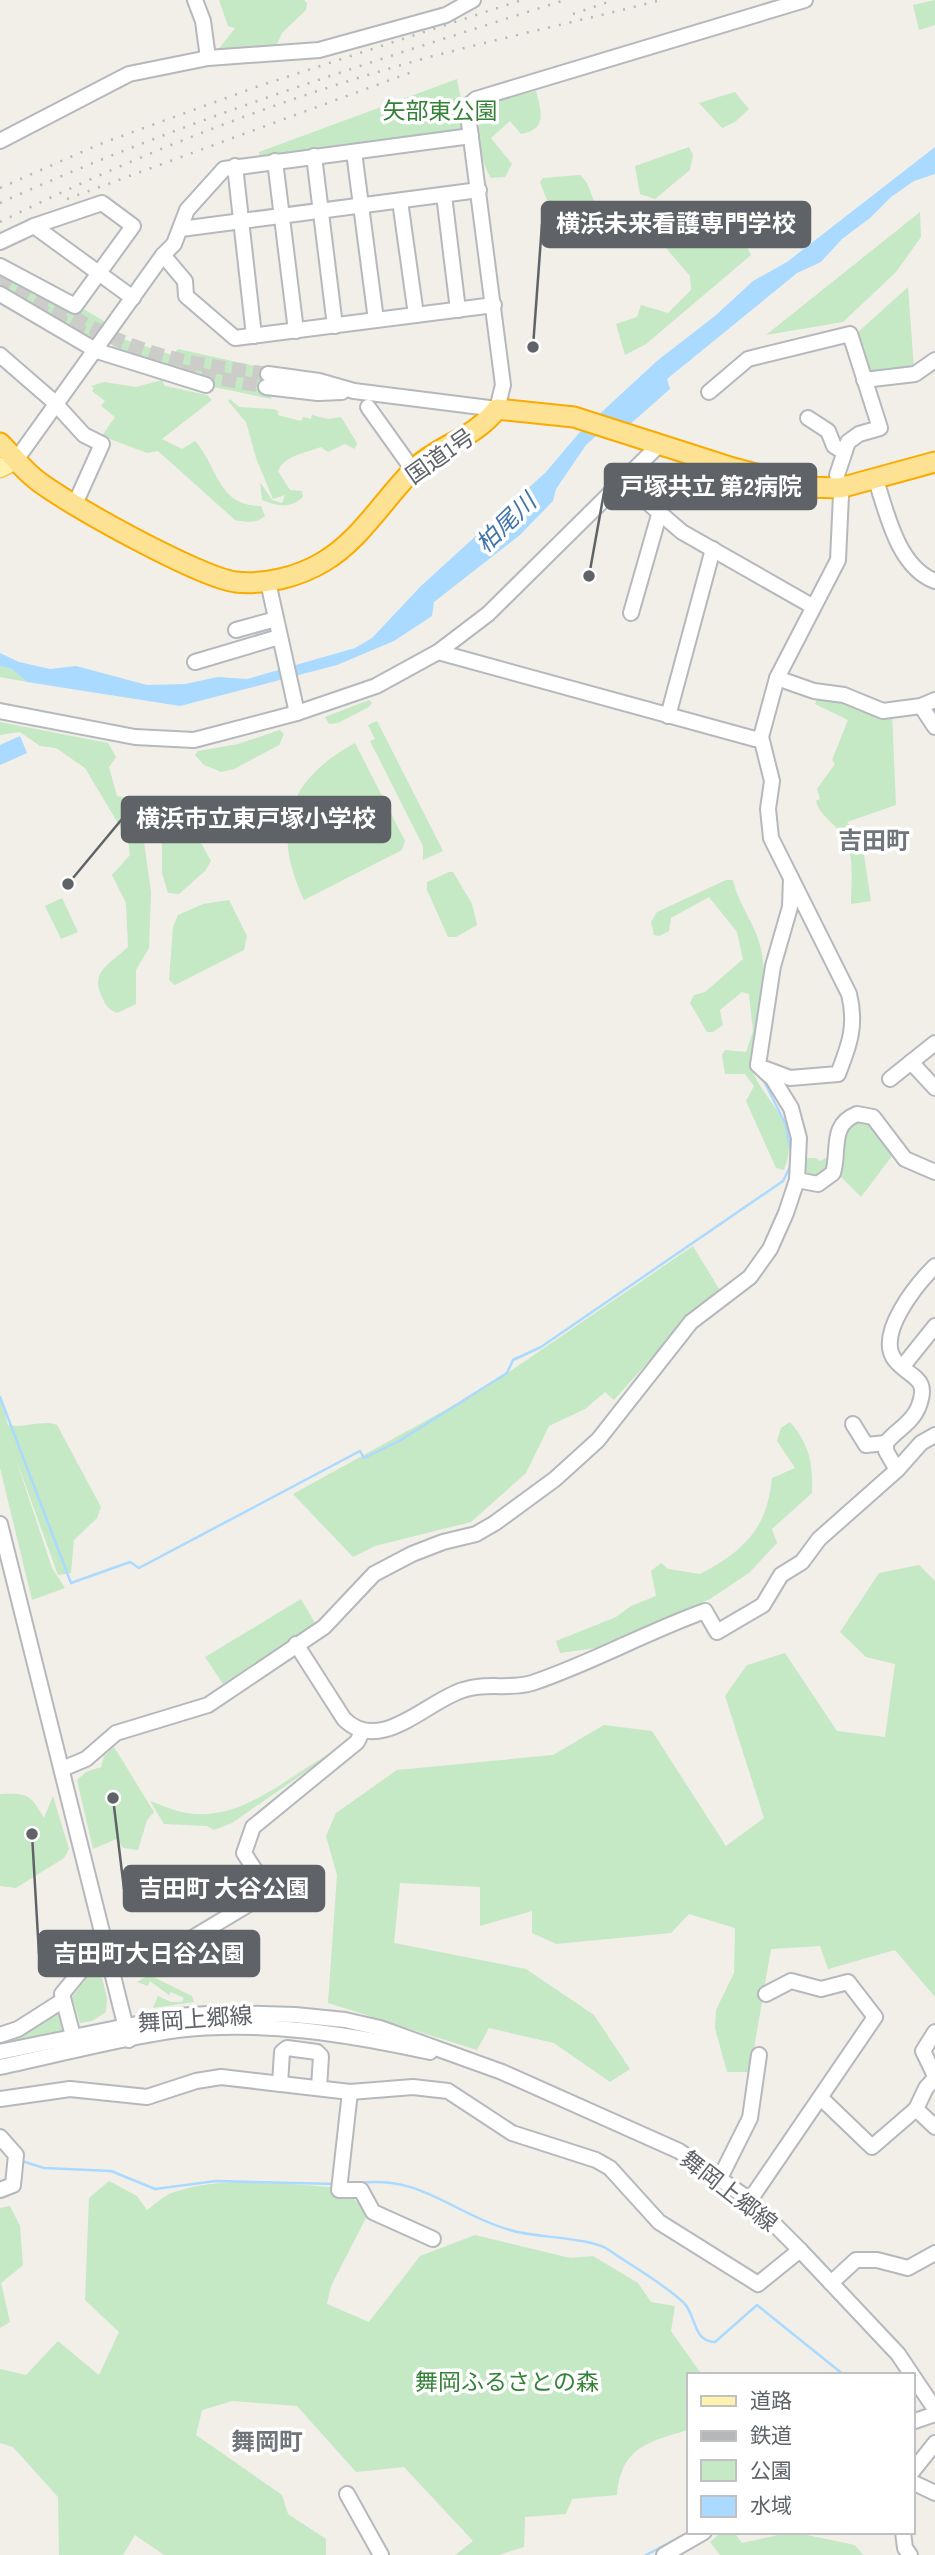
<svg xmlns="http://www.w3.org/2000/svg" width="935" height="2555" font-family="'Sofia Sans Condensed','Noto Sans JP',sans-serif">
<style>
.green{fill:#c5e8c5}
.water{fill:#aadaff}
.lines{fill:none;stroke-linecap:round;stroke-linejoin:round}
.stream{stroke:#aadaff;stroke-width:2.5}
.minor-tunnel{stroke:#ccccc8;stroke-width:14;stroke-dasharray:14 7;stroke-linecap:butt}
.minor-casing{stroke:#b5b8bc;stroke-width:18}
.major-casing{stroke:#f2c960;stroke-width:21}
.highway-casing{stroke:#f9ab00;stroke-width:23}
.minor{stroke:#fff;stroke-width:14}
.major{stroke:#fff2af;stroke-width:18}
.highway{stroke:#fde293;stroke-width:19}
.rail{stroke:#b6b7b8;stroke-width:2.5;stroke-dasharray:2 9;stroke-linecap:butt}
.labels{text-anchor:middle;stroke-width:7;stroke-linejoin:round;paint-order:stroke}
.park-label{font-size:23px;fill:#348238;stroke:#fff}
.street-label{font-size:23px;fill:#5f6368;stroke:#fff}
.water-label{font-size:24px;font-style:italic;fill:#4174aa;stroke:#fff}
.neighbourhood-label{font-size:24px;font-weight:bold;fill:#70757a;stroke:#fff}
.leader{fill:none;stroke:#5f6368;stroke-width:2.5}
.callout-dot{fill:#5f6368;stroke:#fff;stroke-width:2.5}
.callout{fill:#5f6368;stroke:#5f6368;stroke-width:2.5}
.callout-label{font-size:24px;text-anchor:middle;font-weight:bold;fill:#fff}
</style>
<rect width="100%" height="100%" fill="#f1efe8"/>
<g class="green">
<polygon points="219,0 304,0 307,3 306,10 282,33 276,46 218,50 235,28 228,26"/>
<polygon points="935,0 935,25 919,30 913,5"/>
<polygon points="457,79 467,131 260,159 259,152"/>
<path d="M536,91c5,20 12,38 -15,43l-11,-13 -19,17 21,26 -7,13 -14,1c-12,-18 -17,-56 -6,-74z"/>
<polygon points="735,92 749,109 735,122 722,128 699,103"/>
<polygon points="689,147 693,155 690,170 655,199 640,194 635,166"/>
<polygon points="580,175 587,183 598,211 591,212 568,227 550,208 540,182 543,178"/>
<polygon points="702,207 730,240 746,245 751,255 646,344 625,355 616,324 637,317 641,305 668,313 691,290 690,276 660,241"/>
<polygon points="920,212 921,237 896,272 843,322 766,335"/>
<polygon points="0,272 77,314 82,308 107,323 95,338 88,340 0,288"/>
<polygon points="908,287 914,369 866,376 856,334"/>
<polygon points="120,338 172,355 178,349 273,370 271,399 214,387 213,382 165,370 110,348"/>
<path d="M162,380l3,6 42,9 5,5 -50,39 20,10 13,-8c24,27 22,65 66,65l4,10c-9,8 -18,6 -30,4l-77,-69 -11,2 -45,-17 13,-19 -14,-11 4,-5 -13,-10 2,-3 -3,-2 13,-4 32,5z"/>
<path d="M230,399l9,8 34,2 5,2v4l23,6 2,-4 8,2 1,-4 16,4 13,-2 16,26 -2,6 -10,-5 -17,8 -7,-5c-15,6 -36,8 -43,24l12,19 12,1 1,6c-12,12 -27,9 -41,3l-2,-18 12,18 10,3 3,-8 -12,4 -17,-41 -10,-36 -18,-21z"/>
<polygon points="0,666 12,669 27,682 0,677"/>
<path d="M819,695l73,19 4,91 -49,17 15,20 9,59 -20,3c0,-20 4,-49 -7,-67 -8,-13 -24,-21 -28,-36l4,-2 -3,-10 18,-25 -3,-4 16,-40 -33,-16z"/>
<polygon points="369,700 372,703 369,707 338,723 329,724 325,717"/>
<polygon points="377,721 443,851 423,860 423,846 370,741 375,739 368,725"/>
<path d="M0,722l108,21 8,14 -7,10 8,29 14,3 8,8 12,85 -2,56 -13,22v34l-19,9c-9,-4 -11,-7 -15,-16 -13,-25 9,-34 26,-50l-2,-44 -14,-28 18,-20 -2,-15 -43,-72 -29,-20 -16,-2 -20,-14 -20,3z"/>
<polygon points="280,730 284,734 279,745 234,769 221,772 204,765 195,755 198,751 238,744"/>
<path d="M355,743l50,98 -3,9 -98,50c-33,-70 -17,-120 51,-157z"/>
<polygon points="184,823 191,825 211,861 205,871 179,894 168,893 162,873 162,838"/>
<polygon points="449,872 453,872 472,904 477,925 456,937 448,937 427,890 427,882"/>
<path d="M726,880h7c5,24 21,42 27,65 10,37 -3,79 -10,115 7,42 54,56 34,110l-8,-2 -30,-67 8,-15 -9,-12h-20l-3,-19 3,-5 21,2 7,-21 -4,-37 -7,-2 -22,18 3,15 -10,7h-6l-17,-29 4,-8 11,-3 38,-33 -6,-27 -28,-35 -38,21 -2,13 -10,5 -5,-1 -3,-13 6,-10z"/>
<polygon points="62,898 78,932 61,939 45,906"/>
<polygon points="229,900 247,936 244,950 175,985 169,980 173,927 178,915 203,904"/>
<polygon points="853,1120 871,1121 895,1152 861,1197 838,1174 842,1132"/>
<polygon points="832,1155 824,1177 810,1177 805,1169 807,1158 816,1158 820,1161"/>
<polygon points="693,1246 721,1292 688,1317 614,1400 605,1392 585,1409 549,1426 526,1473 471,1522 375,1546 353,1557 293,1494 487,1387"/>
<path d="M0,1395l8,30c18,4 32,-6 49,0l44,82 -4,11 -23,22 -3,33 -13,2 -43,-119 37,112 13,20 -33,12 -32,-132z"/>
<path d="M790,1422c20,23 23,42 22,71l-40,36 5,14 -28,30 -39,26 -106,48 -44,6 -4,-12 60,-24 15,-11 25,-10 -5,-25 10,-8 7,6 32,5c44,-23 67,-45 72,-96l23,-10 -18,-27 4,-13z"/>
<polygon points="919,1565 935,1581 935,1997 895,1950 828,1969 820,1946 771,1949 750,2072 727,2072 715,2028 716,2010 734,1973 735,1928 689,1914 671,1933 556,1944 532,1933 532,1911 480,1926 480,1887 400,1883 394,1943 526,1969 594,2015 630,2069 610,2082 554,2043 489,2028 477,2050 328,2003 337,1875 326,1836 336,1813 397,1770 553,1755 604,1725 652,1731 726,1846 764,1818 725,1696 747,1665 785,1653 837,1731 885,1737 895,1664 866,1657 840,1632 879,1573"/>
<polygon points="301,1599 315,1623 223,1684 205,1657"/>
<polygon points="114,1747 154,1812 147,1820 138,1850 123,1848 116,1839 93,1849 77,1780 86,1772 101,1767 104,1756"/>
<path d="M337,1750l-105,73 -18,7 -7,-4 -43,-2 -14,-23c12,4 24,10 36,12 58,10 104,-40 151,-63z"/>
<path d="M0,1794c28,-1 30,0 44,24l9,-22 16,53 -5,9 -48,30 -16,-2z"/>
<polygon points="95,1968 100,1970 107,1998 106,2012 92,2021 80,2023 72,1997"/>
<polygon points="149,1975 192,1996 194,2002 153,2008 158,1996 171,2002 182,2002 184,1998 171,1992 169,1995 150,1981 148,1986 137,1982"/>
<polygon points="60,2009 65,2031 0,2045 0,2040"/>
<path d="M109,2181l28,15 10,14c8,-6 18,-15 27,-18 53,-18 116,-7 170,-4l24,26 -37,72 -4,18 42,18 51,-66 55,-21 95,23 23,-2 45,27 13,19 24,4 -4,25 31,44h-14v55c-40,12 -67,17 -71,65l-45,4 -6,15 -41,3 -1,30 -25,8h-44l18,-14 -69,-74 -48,5 -59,-66 -65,-5 -30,9 -6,25 86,60 6,19 38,25v16h-162l-29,-20 -12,20h-64l-1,-58 -45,-50 -13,-4v-74l26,6 32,-34 41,34 20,-43 -34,-32 4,-102z"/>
<polygon points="10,2206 20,2226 23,2265 1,2283 10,2322 0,2328 0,2208"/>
<polygon points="722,2532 734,2532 742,2543 792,2532 855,2545 863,2555 720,2555 710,2542"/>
</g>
<g class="water">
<polygon points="935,147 935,174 914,181 891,197 870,218 842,239 821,262 797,273 667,379 670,389 611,441 596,436 586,445 556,489 553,501 520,535 434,602 432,616 394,641 337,665 180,706 27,682 12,669 0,666 0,653 19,662 50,669 76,666 147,685 185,684 218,677 247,679 355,648 372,638 421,586 546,472 579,433 658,360 715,316 753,281 787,262"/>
<polygon points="20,736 27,753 0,765 0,745"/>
</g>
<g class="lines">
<g class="stream">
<polyline points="764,1081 786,1125 791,1152"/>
<polyline points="0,1397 71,1583 130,1562 139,1568 360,1451 364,1458 399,1441 507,1373 513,1360 541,1347 783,1181 791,1165"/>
<polyline points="22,2161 44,2168 111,2171 155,2189 216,2181 335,2184"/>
<path d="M359,2183c63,-8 94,31 151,47 24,8 81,7 99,20 24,17 54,33 75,53 12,12 9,39 31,39l42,-37 87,70"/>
<polyline points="646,2555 690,2532"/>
</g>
<g class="minor-tunnel">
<path d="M0,276c47,26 94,57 145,74 39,14 82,18 123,24"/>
<polyline points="34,307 97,340"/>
<polyline points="181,371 266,387"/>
</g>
<defs>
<g id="minor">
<polyline points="195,0 203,21 208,58"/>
<polyline points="0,141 129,74 208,58 319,50 446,15 473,0"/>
<polyline points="354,152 376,320"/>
<polyline points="314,156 335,326"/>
<polyline points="275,161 296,331"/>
<polyline points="235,166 254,336"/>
<polyline points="444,195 458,310"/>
<polyline points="400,201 416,315"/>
<polyline points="34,226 133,298"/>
<polyline points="181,229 479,190"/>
<polyline points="0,242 34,226 102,203 133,226 75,306 0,266"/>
<polyline points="163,255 185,281 186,296 235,338 494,305"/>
<polyline points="0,294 97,351 206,385"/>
<polyline points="0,355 53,401 84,435 102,444 75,504"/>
<polyline points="268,374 319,381 354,391 497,409 503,385 467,107 476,99 805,0"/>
<polyline points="864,380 915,374 935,360"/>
<polyline points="266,387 318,393 342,392"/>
<path d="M709,392l39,-33 102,-25 30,94 -21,6 -11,8 -11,33 4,20 -3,65 -61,118 -16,59 11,44 -4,28 3,29 78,156c8,31 0,52 -11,80l-48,4 -24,-9"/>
<polyline points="368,407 413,470"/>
<polyline points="808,418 828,431 834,446 844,452"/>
<polyline points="16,460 163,255 174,244 187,210 224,169 471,136"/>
<path d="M876,480c11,34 22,87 59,101"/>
<polyline points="618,485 647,502 682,532 812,606"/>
<polyline points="268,582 297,713"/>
<polyline points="631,613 659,515"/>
<polyline points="236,630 276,619"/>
<polyline points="438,652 755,739 761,737"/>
<polyline points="195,662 279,637"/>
<polyline points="777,678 814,691 844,695 883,711 921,706 935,700"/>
<polyline points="921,706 935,727"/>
<polyline points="0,711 135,737 194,740 297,713 376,686 438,652 488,614 659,445"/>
<polyline points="668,716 713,549"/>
<polyline points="911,1062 935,1088"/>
<polyline points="758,1065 773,966 790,907 791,878"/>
<polyline points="890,1079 935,1043"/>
<path d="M797,1180l21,4 15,-11c7,-23 -4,-48 24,-59l16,3 32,42 30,13"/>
<polyline points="903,1366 935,1326"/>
<polyline points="853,1424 866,1445 886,1443"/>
<path d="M897,1470l-11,-19v-8c9,-12 26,-20 32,-35 13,-32 -8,-29 -23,-48 -20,-26 23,-77 40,-94"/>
<polyline points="0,1524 129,2040"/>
<path d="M296,1644l48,75c36,36 83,-18 119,-29 23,-8 47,0 69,-7 60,-20 114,-51 173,-72l12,21 46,-27 18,-30 21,-13 17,-23 78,-69 24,-27 14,-8"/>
<polyline points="62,1769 86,1759 116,1733 208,1705 324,1627 374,1574 412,1554 443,1542 476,1534 495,1523 555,1479 598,1440 691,1322 750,1277 770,1249 786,1213 797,1180 799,1138 791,1108 773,1079 758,1065"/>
<path d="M112,1966c13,-3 25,1 37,-2l120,-72 -25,-39 9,-26 104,-85 5,-10"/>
<polyline points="935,2032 923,2051 935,2076"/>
<polyline points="0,2035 18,2029 62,2001"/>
<polyline points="73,2036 62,1994 98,1950 107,1948"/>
<polyline points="0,2052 176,2016 224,2013 295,2015 345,2020 380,2028 502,2072 679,2151 750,2200 800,2250 898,2354 935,2409"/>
<path d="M0,2067c58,-12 118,-29 177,-37 85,-10 171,4 253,22"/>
<polyline points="280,2084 282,2052 287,2048 317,2052 321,2056 319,2088"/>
<polyline points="350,2092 339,2190 361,2190 373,2212 433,2239"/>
<polyline points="821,2098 872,2147 916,2109 926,2088 935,2078"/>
<polyline points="0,2099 70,2089 147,2097 196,2081 221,2077 350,2092 413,2087 448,2091 512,2133 596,2160 610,2168 659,2222 758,2284 800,2250"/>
<polyline points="916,2109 935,2127"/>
<polyline points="0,2137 16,2155 13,2185 0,2190"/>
<polyline points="720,2178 750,2118 759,2055"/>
<polyline points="750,2200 875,2017 848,1982 821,1989 791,1981 766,1994"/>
<polyline points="831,2283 856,2260 877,2260 908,2268 935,2253"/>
<polyline points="912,2422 935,2414"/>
<polyline points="912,2472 935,2443"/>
<polyline points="912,2482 935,2493"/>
<polyline points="347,2494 381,2555"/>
<polyline points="903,2532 905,2548 910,2555"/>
<polyline points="664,2555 704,2532"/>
</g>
<polyline id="major" points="0,468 16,460"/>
<path id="highway" d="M0,443c11,11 21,24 33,34 29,25 168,101 203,105 29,3 62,-5 87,-20 38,-22 62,-65 93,-95 27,-24 57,-28 81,-58l77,8 159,51 73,19 34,1 95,-26"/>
</defs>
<use href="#minor" class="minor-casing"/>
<use href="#major" class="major-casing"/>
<use href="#highway" class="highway-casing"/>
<use href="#minor" class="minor"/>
<use href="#major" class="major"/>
<use href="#highway" class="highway"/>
<g class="rail">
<polyline points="573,14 614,0"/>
<polyline points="0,188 100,144 259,86 522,0"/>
<polyline points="67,199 412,72"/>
<path d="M0,203c183,-83 374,-142 565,-203"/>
<path d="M0,222c133,-66 276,-122 419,-162 80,-22 162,-39 242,-60"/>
</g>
</g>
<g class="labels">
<g class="park-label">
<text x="440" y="119">矢部東公園</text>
<text x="507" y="2390">舞岡ふるさとの森</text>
</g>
<g class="street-label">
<text transform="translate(440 456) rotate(-35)" y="8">国道1号</text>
<text transform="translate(195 2019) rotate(-4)" y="8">舞岡上郷線</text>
<text transform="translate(729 2191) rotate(38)" y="8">舞岡上郷線</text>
</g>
<g class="water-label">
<text transform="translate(506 523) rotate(-44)" y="8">柏尾川</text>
</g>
<g class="neighbourhood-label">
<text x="874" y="849">吉田町</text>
<text x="267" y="2450">舞岡町</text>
</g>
</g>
<path class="leader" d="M533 347L542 224M589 576L605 487M68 884L122 819M113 1798L124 1889M32 1834L39 1954"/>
<g class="callout-dot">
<circle cx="533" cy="347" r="7"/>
<circle cx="589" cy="576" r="7"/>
<circle cx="68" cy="884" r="7"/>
<circle cx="113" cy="1798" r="7"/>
<circle cx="32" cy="1834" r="7"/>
</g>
<g class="callout">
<rect x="542" y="202" width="268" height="45" rx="7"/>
<rect x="605" y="464" width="211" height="45" rx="7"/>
<rect x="122" y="797" width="268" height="45" rx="7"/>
<rect x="124" y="1866" width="200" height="45" rx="7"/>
<rect x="39" y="1931" width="220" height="45" rx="7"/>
</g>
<g class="callout-label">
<text x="676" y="232">横浜未来看護専門学校</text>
<text x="711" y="495">戸塚共立 第2病院</text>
<text x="256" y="827">横浜市立東戸塚小学校</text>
<text x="224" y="1897">吉田町 大谷公園</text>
<text x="149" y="1962">吉田町大日谷公園</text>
</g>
<rect x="687" y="2373" width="228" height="161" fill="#ffffff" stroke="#bfc1c3" stroke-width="2"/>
<rect x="701" y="2396" width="35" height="10" fill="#fff2af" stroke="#bfc1c3" stroke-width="2"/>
<text x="750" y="2408" font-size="21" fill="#5f6368">道路</text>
<rect x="701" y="2431" width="35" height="10" fill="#b6b7b8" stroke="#bfc1c3" stroke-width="2"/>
<text x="750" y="2443" font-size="21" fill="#5f6368">鉄道</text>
<rect x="701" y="2460" width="35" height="21" fill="#c5e8c5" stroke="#bfc1c3" stroke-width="2"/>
<text x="750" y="2478" font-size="21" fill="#5f6368">公園</text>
<rect x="701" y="2496" width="35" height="21" fill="#aadaff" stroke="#bfc1c3" stroke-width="2"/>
<text x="750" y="2513" font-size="21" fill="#5f6368">水域</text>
</svg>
